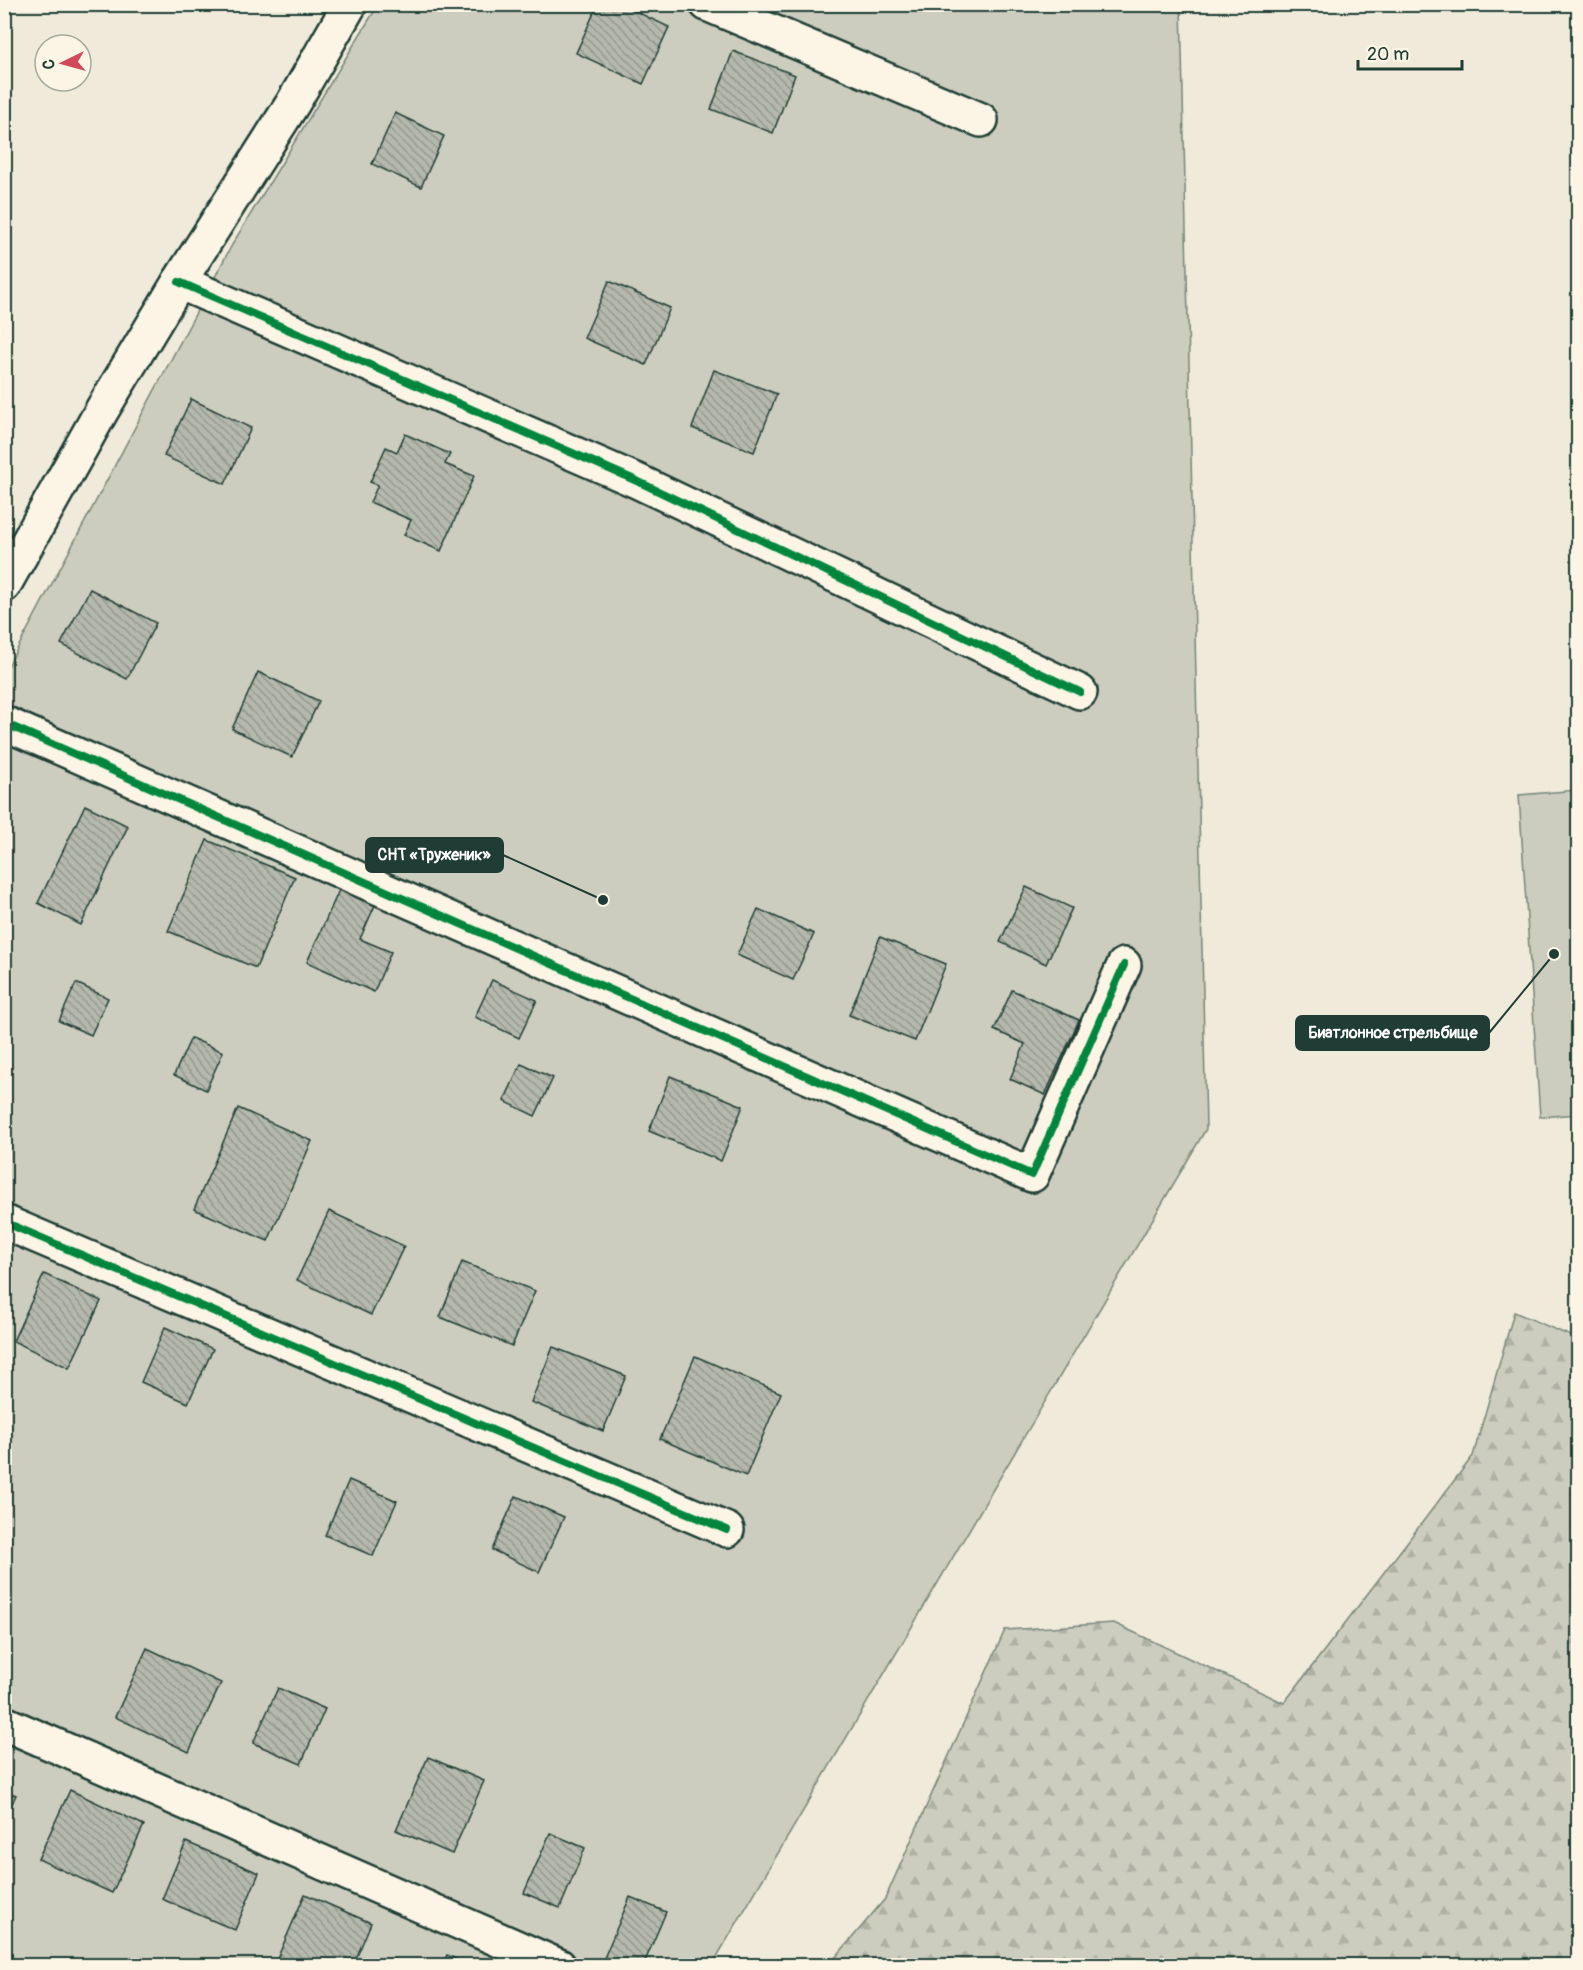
<svg xmlns="http://www.w3.org/2000/svg" width="1583" height="1970" font-family="Pangolin,sans-serif">
<style>
.forest{fill:url(#forest-firs);stroke:#76857a;stroke-width:1.5}
.garden{fill:#cccdbf;stroke:#76857a;stroke-width:1.5}
.building{fill:url(#building-back-hatch);stroke:#1f3d34;stroke-width:1.5}
.lines{fill:none;stroke-linecap:round;stroke-linejoin:round}
.minor-casing{stroke:#1f3d34;stroke-width:38}
.minor{stroke:#fcf5e5;stroke-width:33}
.cycleway-casing{stroke:#fcf5e5;stroke-width:11}
.cycleway{stroke:#00873e;stroke-width:8}
.leader{fill:none;stroke:#1f3d34;stroke-width:2}
.callout-dot{fill:#1f3d34;stroke:#fcf5e5;stroke-width:2}
.callout{fill:#1f3d34;stroke:#1f3d34;stroke-width:2}
.callout-label{font-size:16px;text-anchor:middle;font-weight:bold;fill:#fff}
</style>
<defs>
<pattern id="forest-firs" width="22" height="20" patternUnits="userSpaceOnUse" patternTransform="scale(1.5)"><rect width="22" height="20" fill="#cccdbf"/><path d="M5 1l3.5 6h-7zM16 11l3.5 6h-7z" fill="#afb1a5"/></pattern>
<pattern id="building-back-hatch" width="6" height="6" patternUnits="userSpaceOnUse" patternTransform="scale(1.5)"><rect width="6" height="6" fill="#b5b9ad"/><path d="M-1 5l2 2M0 0l6 6M5-1l2 2" fill="none" stroke="#93988e"/></pattern>
</defs>
<rect width="100%" height="100%" fill="#efeada"/>
<filter id="ink" filterUnits="userSpaceOnUse"><feTurbulence type="fractalNoise" baseFrequency=".0167" numOctaves="2"/><feDisplacementMap in="SourceGraphic" scale="12" xChannelSelector="R" yChannelSelector="G"/><feConvolveMatrix kernelMatrix="1 2 1 2 8 2 1 2 1" color-interpolation-filters="sRGB"/></filter>
<g filter="url(#ink)">
<polygon class="forest" points="1514,1312 1578,1339 1578,1965 829,1965 885,1899 1005,1630 1114,1623 1284,1703 1473,1456"/>
<g class="garden">
<polygon points="378,5 1181,5 1206,1129 712,1965 5,1966 5,672 233,243"/>
<polygon points="1578,790 1578,1114 1540,1117 1519,795"/>
</g>
<g class="building">
<polygon points="598,4 620,4 669,27 643,84 576,53"/>
<polygon points="733,51 795,75 773,133 711,109"/>
<polygon points="395,113 444,136 421,187 372,164"/>
<polygon points="609,281 670,308 646,365 584,338"/>
<polygon points="714,370 777,394 754,452 692,428"/>
<polygon points="191,399 251,428 225,484 164,456"/>
<polygon points="405,434 450,454 445,464 474,476 441,551 404,535 411,520 370,502 378,485 370,482 386,447 397,452"/>
<polygon points="90,589 156,623 127,679 61,644"/>
<polygon points="258,672 319,701 292,757 232,729"/>
<polygon points="85,805 128,826 81,925 38,903"/>
<polygon points="207,840 295,877 256,968 168,931"/>
<polygon points="1026,887 1072,908 1046,964 1000,942"/>
<polygon points="340,888 376,903 360,939 391,952 374,992 307,962"/>
<polygon points="758,909 814,934 793,980 737,955"/>
<polygon points="880,937 946,964 915,1041 849,1015"/>
<polygon points="492,980 537,1000 519,1038 475,1017"/>
<polygon points="76,983 108,998 91,1035 59,1021"/>
<polygon points="1012,990 1079,1020 1045,1095 1010,1079 1025,1044 994,1030"/>
<polygon points="191,1038 223,1052 206,1090 174,1075"/>
<polygon points="521,1064 553,1078 535,1116 504,1101"/>
<polygon points="670,1076 743,1106 721,1161 649,1131"/>
<polygon points="238,1108 312,1141 268,1241 194,1209"/>
<polygon points="329,1211 404,1246 371,1315 297,1280"/>
<polygon points="462,1262 535,1291 512,1346 440,1317"/>
<polygon points="44,1274 101,1301 69,1368 13,1341"/>
<polygon points="165,1327 213,1349 188,1403 141,1382"/>
<polygon points="553,1347 626,1376 603,1431 531,1402"/>
<polygon points="695,1356 781,1393 746,1476 660,1439"/>
<polygon points="349,1480 397,1501 373,1556 325,1535"/>
<polygon points="516,1496 564,1517 539,1572 492,1550"/>
<polygon points="147,1648 221,1683 189,1752 115,1717"/>
<polygon points="278,1688 325,1709 301,1764 253,1743"/>
<polygon points="428,1757 484,1781 452,1854 396,1830"/>
<polygon points="4,1790 16,1795 4,1821"/>
<polygon points="70,1790 144,1825 112,1893 38,1859"/>
<polygon points="550,1833 585,1848 560,1908 524,1893"/>
<polygon points="186,1842 259,1873 235,1930 162,1899"/>
<polygon points="305,1894 371,1923 353,1966 274,1966"/>
<polygon points="630,1897 666,1912 643,1966 623,1966 604,1958"/>
<polygon points="447,1955 471,1966 442,1966"/>
</g>
<g class="lines">
<defs>
<g id="minor">
<polyline points="707,4 981,120"/>
<polyline points="179,282 637,481 1080,692"/>
<polyline points="4,585 102,410 179,282 293,103 350,4"/>
<polyline points="4,723 1032,1175 1124,965"/>
<polyline points="4,1222 727,1530"/>
<polyline points="4,1723 559,1966"/>
</g>
</defs>
<use href="#minor" class="minor-casing"/>
<use href="#minor" class="minor"/>
<defs>
<g id="cycleway">
<polyline points="179,282 637,481 1080,692"/>
<polyline points="4,723 1032,1175 1124,965"/>
<polyline points="4,1222 727,1530"/>
</g>
</defs>
<use href="#cycleway" class="cycleway-casing"/>
<use href="#cycleway" class="cycleway"/>
</g>
</g>
<path class="leader" d="M603 900L503 855M1554 954L1489 1033"/>
<g class="callout-dot">
<circle cx="603" cy="900" r="6"/>
<circle cx="1554" cy="954" r="6"/>
</g>
<g class="callout">
<rect x="366" y="838" width="137" height="34" rx="6"/>
<rect x="1296" y="1016" width="193" height="34" rx="6"/>
</g>
<g class="callout-label">
<text x="434" y="860">СНТ «Труженик»</text>
<text x="1393" y="1038">Биатлонное стрельбище</text>
</g>
<rect width="1583" height="1970" fill="none" stroke="#fcf5e5" stroke-width="24"/>
<rect x="12" y="12" width="1559" height="1946" fill="none" stroke="#1f3d34" stroke-width="2" filter="url(#ink)"/>
<g transform="translate(63 63) rotate(265)"><circle r="28" fill="#fcf5e5" stroke="#a4ab9e" stroke-width="1.5"/>
<path d="M0-4.5L10 22L0 15L-10 22Z" fill="#d1495b"/>
<text y="-9" font-size="16" font-weight="bold" text-anchor="middle" fill="#1f3d34">С</text>
</g>
<path d="M1358 60v9h104v-9" fill="none" stroke="#1f3d34" stroke-width="3"/>
<text x="1367" y="60" font-size="18" fill="#1f3d34" stroke="#fcf5e5" stroke-width="4.5" paint-order="stroke">20 m</text>
</svg>
